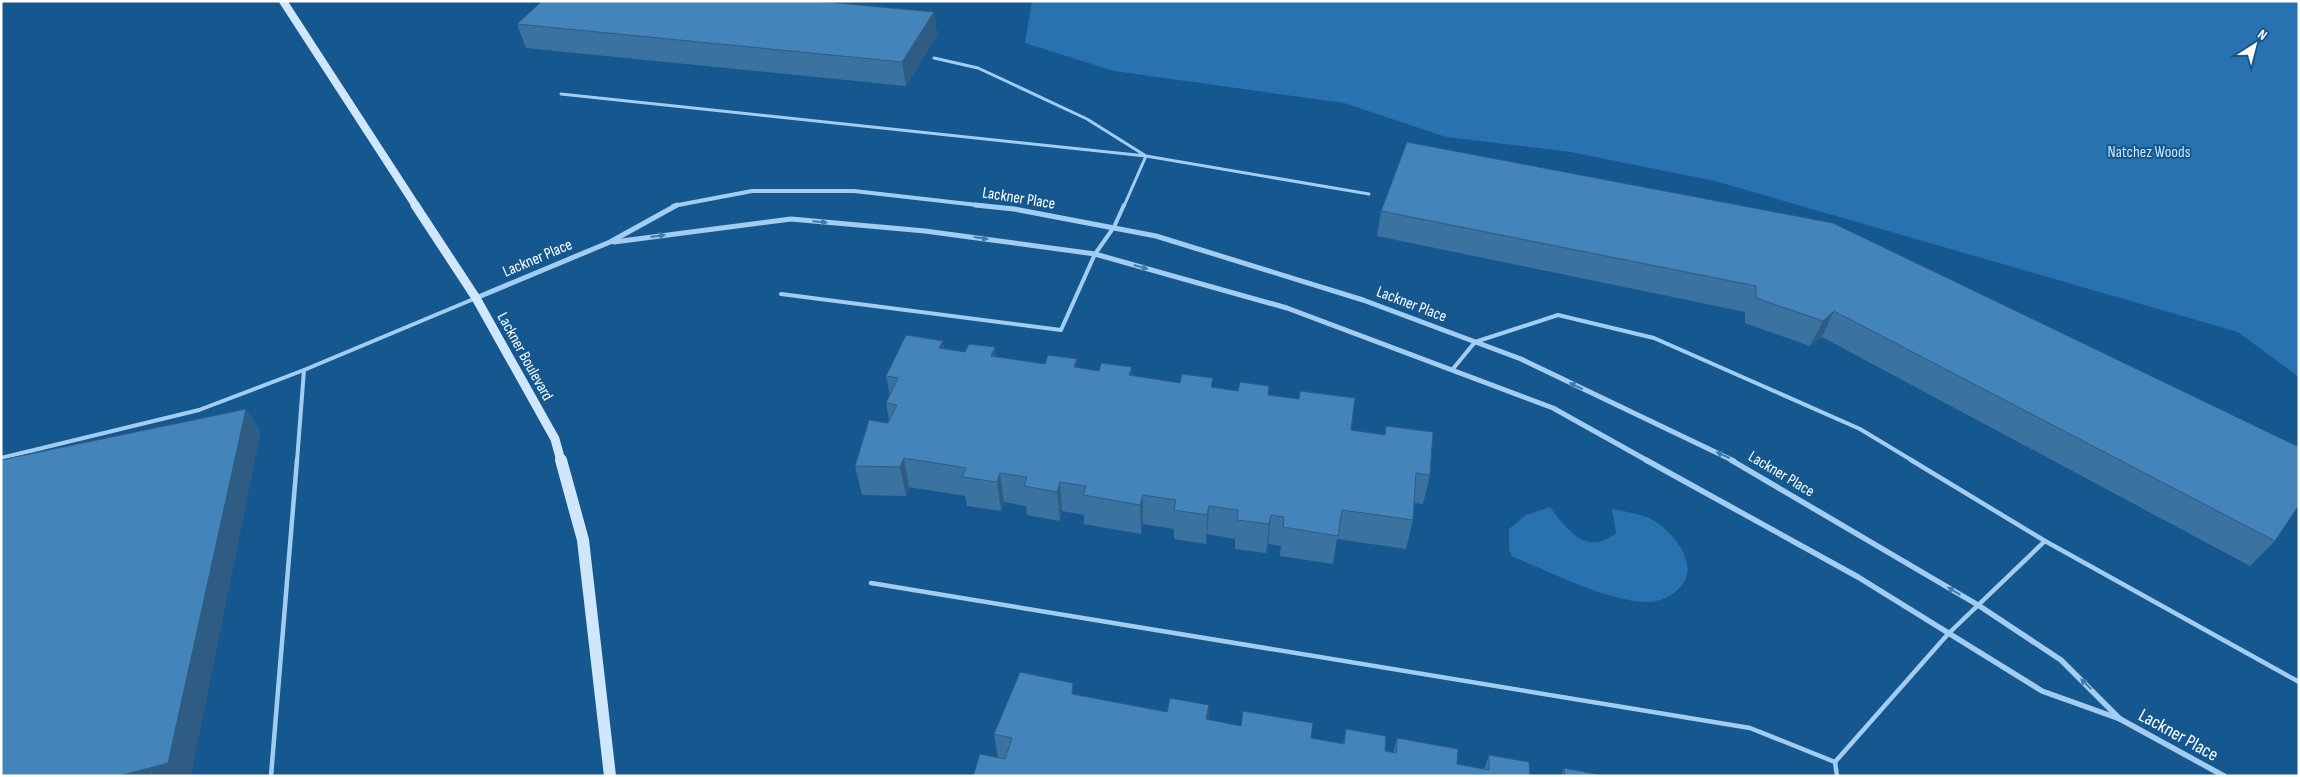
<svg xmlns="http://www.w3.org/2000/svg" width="2300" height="777" font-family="'Sofia Sans Condensed',sans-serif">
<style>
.green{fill:#2872af}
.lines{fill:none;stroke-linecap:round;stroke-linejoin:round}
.lane-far2{stroke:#a2cdf0;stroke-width:3}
.lane-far1{stroke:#a2cdf0;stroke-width:4}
.lane{stroke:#a2cdf0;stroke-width:4.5}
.street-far2{stroke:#a2cdf0;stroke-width:4}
.street-far1{stroke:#a2cdf0;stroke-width:5}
.street{stroke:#a2cdf0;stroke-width:5.5}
.secondary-far2{stroke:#d0e7fb;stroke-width:8}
.secondary-far1{stroke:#d0e7fb;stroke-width:9}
.secondary{stroke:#d0e7fb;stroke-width:12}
.wall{fill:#3a72a0}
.shaded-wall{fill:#2f5c82}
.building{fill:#4384ba;stroke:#2f5c82}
.oneway{fill:#3f7bad}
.labels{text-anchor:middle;stroke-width:4;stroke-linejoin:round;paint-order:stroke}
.park-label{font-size:16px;fill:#c9e5fc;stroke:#155890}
.street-label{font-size:16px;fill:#fff;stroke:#155890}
.near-street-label{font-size:19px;fill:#fff;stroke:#155890}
</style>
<rect width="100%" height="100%" fill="#155890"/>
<g class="green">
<polygon points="1032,1 2299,1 2299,377 2238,332 1715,181 1571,152 1446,137 1344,103 1114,71 1025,43"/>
<path d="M1550,507c17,23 37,50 66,26l-4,-24c15,3 35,5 47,15 11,9 23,21 27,36 8,24 -18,43 -40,42 -39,-1 -95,-30 -133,-45l-4,-7v-21l17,-14z"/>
</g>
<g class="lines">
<g class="lane-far2">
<polyline points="934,58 978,68 1087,119 1146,156 1369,194"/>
<polyline points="561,94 1146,156 1124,206"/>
</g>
<g class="lane-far1">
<polyline points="781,294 1061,330 1095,254 1114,227 1124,205"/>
<polyline points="1452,370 1475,342 1558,315 1654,338 1860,429 1913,461"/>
<polyline points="1,458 199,410 304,370 476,298"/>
<polyline points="297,461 304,370"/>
</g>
<g class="lane">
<polyline points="2045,541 2299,682"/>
<polyline points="871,583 1750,728 1835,762"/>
<polyline points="1835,762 1948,634 2045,541 1911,460"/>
<polyline points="1835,762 1837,776"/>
<polyline points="271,776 297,460"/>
</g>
<polyline class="street-far2" points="673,206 752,191 854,191 986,206"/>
<g class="street-far1">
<polyline points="975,205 1014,209 1156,236 1363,300 1521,359 1734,461"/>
<polyline points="614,242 791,219 925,231 1095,254 1287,308 1553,408 1648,461"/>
<polyline points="476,298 610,242 677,205"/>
</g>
<g class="street">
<polyline points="1646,460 1858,577 2042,691 2120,719 2224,776"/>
<polyline points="1731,460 1978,605 2061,660 2120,719"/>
</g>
<polyline class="secondary-far2" points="283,1 416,206"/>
<polyline class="secondary-far1" points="415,205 476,298 555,439 561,461"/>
<polyline class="secondary" points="561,460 583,540 610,776"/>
</g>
<g class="wall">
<polygon points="934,12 937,35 906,86 526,48 517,24"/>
<polygon points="1381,211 1833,223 2275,541 2250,566 1822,337 1810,346 1745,323 1745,312 1377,236"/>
<polygon points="995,347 996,357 1268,395 1351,430 1385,435 1386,426 1430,475 1423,504 1414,503 1413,520 1406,549 1337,539 1333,564 1280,556 1281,546 1268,544 1266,553 1235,549 1235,539 1207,534 1206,544 1174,539 1174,529 1143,524 1141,534 1084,524 1084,515 1062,511 1060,521 1027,515 1026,506 1004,502 1001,511 967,506 965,496 909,487 906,496 862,495 855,466 888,423 889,420 886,403 890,396 886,376 944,349 965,352"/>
<polygon points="1074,695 1167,712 1209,705 1208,720 1343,744 1346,729 1385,751 1393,753 1397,738 1457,764 1484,769 1489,755 1530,776 973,776 998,758 994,734"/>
<polygon points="1564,768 1607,776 1561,776"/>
</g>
<g class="shaded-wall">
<polygon points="934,12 937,35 906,86 902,62"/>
<polygon points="1834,311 1822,337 1810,346 1823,321"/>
<polygon points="943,341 948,369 939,348"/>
<polygon points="995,347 998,376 991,356"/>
<polygon points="1077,359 1079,388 1074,367"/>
<polygon points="1132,367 1133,396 1129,375"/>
<polygon points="246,409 261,431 191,776 119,776"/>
<polygon points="904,458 909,487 906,496 900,467"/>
<polygon points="1000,473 1004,502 1001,511 997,482"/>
<polygon points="1060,482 1062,511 1060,521 1057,492"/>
<polygon points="1143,495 1143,524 1141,534 1140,505"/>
<polygon points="1209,506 1207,534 1206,544 1207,515"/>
<polygon points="1271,515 1268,544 1266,553 1269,524"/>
<polygon points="1209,705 1208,732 1206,719"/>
</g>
<g class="building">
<polygon points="542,1 817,1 934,12 902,62 517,24"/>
<polygon points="1407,142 1833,223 2299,447 2299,505 2275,541 1834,311 1823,321 1756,298 1756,286 1381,211"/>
<polygon points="906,335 943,341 939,348 965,352 969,344 995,347 991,356 1045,364 1048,355 1077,359 1074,367 1099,371 1101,363 1132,367 1129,375 1180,383 1182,374 1213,378 1211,387 1238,391 1240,382 1269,386 1268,395 1299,399 1300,391 1355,398 1351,430 1385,435 1386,426 1433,432 1430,475 1416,473 1413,520 1342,510 1338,536 1283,527 1284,517 1271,515 1269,524 1237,520 1238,510 1209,506 1207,515 1174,510 1176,500 1143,495 1140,505 1083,495 1086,486 1060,482 1057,492 1024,486 1027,477 1000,473 997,482 962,477 966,468 904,458 900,467 855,466 869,420 888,423 897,405 886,403 898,378 886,376"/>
<polygon points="246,409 168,763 119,776 1,776 1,460"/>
<polygon points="1020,672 1073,683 1072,694 1167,712 1170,698 1209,705 1206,719 1241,726 1243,711 1313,723 1311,738 1344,744 1346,729 1386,736 1385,751 1396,753 1397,738 1458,749 1457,764 1489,770 1489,755 1529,762 1530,776 973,776 980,754 1005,759 1012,738 994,734"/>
<polygon points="1564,768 1607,776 1565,776"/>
</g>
<defs><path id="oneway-solid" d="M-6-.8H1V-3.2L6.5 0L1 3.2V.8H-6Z" transform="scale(1.25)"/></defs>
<g class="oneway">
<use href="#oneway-solid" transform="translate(820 222) rotate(5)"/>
<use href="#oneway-solid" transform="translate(658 236) rotate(-8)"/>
<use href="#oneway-solid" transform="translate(981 238) rotate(8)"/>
<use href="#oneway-solid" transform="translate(1141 267) rotate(16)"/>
<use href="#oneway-solid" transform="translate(1576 386) rotate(-155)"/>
<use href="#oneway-solid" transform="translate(1723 455) rotate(-155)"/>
<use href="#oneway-solid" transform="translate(1954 591) rotate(-149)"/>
<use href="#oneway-solid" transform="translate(2086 684) rotate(-135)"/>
</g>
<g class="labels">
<g class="park-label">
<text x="2149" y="157">Natchez Woods</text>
</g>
<g class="street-label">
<text transform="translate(1019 197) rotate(9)" y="6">Lackner Place</text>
<text transform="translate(537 257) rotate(-23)" y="6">Lackner Place</text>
<text transform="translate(1412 303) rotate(21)" y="6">Lackner Place</text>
<text transform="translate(526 356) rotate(61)" y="6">Lackner Boulevard</text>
<text transform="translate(1782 473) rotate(31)" y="6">Lackner Place</text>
</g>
<g class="near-street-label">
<text transform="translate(2179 734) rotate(29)" y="7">Lackner Place</text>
</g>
</g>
<rect width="2300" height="777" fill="none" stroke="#ffffff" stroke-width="5"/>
<g transform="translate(2255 45) rotate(36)" stroke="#155890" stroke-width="4" paint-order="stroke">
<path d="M0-4L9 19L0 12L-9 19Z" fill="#ffffff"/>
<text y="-8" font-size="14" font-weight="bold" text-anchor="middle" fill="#ffffff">N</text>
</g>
</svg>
